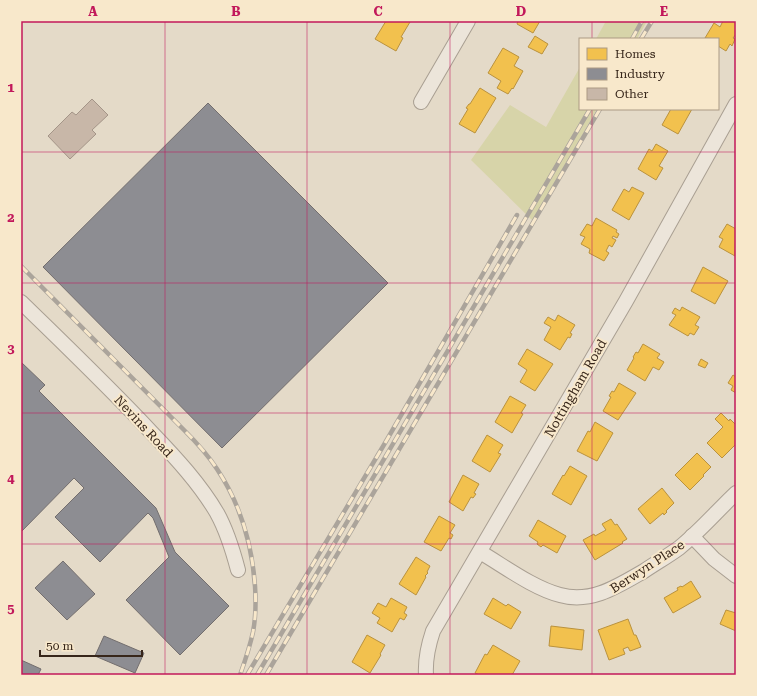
<svg xmlns="http://www.w3.org/2000/svg" width="757" height="696" font-family="'Roboto Serif',serif">
<style>
.green{fill:#d7d4a9}
.homes{fill:#f2c14e;stroke:#ba923e}
.industry{fill:#8d8d92;stroke:#736e6e}
.building{fill:#c8b7a8;stroke:#a49588}
.lines{fill:none;stroke-linecap:round;stroke-linejoin:round}
.street-casing{stroke:#a99f92;stroke-width:16}
.street{stroke:#ece5da;stroke-width:14}
.rail-casing{stroke:#aba49b;stroke-width:4.5}
.rail{stroke:#f8e8cb;stroke-width:3;stroke-dasharray:9;stroke-linecap:butt}
.grid{fill:none;stroke:#c2185b;stroke-width:1;stroke-opacity:0.55}
.labels{text-anchor:middle;stroke-width:4;stroke-linejoin:round;paint-order:stroke}
.street-label{font-size:13px;fill:#37261a;stroke:#f8e8cb}
.neatline{fill:none;stroke:#c2185b;stroke-width:1.5}
.grid-label{font-size:13px;text-anchor:middle;font-weight:bold;fill:#c2185b}
</style>
<rect width="100%" height="100%" fill="#e4dac8"/>
<g class="green">
<polygon points="606,21 647,21 637,39 596,39"/>
<polygon points="580,67 580,109 597,109 533,221 471,160 510,105 546,127"/>
</g>
<g class="homes">
<polygon points="386,21 408,21 410,22 401,37 403,38 396,51 375,39"/>
<polygon points="518,21 540,21 533,33 517,24"/>
<polygon points="723,21 736,21 736,34 733,38 735,39 732,46 730,44 726,51 718,46 718,39 705,38 714,23 720,27"/>
<polygon points="535,36 548,44 542,54 528,47"/>
<polygon points="503,48 519,57 514,66 523,71 513,89 512,88 508,94 497,88 501,81 488,73"/>
<polygon points="480,88 496,98 475,133 459,124 468,109 466,108 469,104 470,104"/>
<polygon points="671,109 692,109 678,134 662,125"/>
<polygon points="656,144 668,151 659,166 663,168 656,180 638,169 649,149 652,151"/>
<polygon points="632,187 644,193 629,220 612,210 624,189 629,192"/>
<polygon points="596,218 617,230 616,232 619,234 617,238 613,236 612,238 616,240 612,247 609,245 606,251 609,253 604,261 589,253 590,249 581,244 585,237 580,235 587,224 592,226"/>
<polygon points="727,224 736,229 735,256 719,247 723,239 719,237"/>
<polygon points="703,267 728,281 715,304 691,291"/>
<polygon points="682,307 700,317 695,325 699,327 694,335 690,333 688,336 669,325 676,315 672,313 675,308 680,311"/>
<polygon points="558,315 575,325 570,333 572,334 570,338 568,337 560,350 544,340 551,327 544,323 548,317 555,321"/>
<polygon points="643,344 660,354 657,358 664,362 659,370 653,367 645,381 627,370 634,358 633,357 636,352 638,353"/>
<polygon points="527,349 553,364 535,391 520,382 527,370 518,364"/>
<polygon points="701,359 708,363 705,368 698,365"/>
<polygon points="733,375 736,377 736,393 731,390 733,386 728,383"/>
<polygon points="619,383 636,393 618,420 603,411 611,397 609,396 612,391 614,392"/>
<polygon points="510,396 526,405 521,413 523,414 512,433 495,422"/>
<polygon points="721,413 729,421 730,419 736,425 736,444 722,458 707,443 723,427 715,419"/>
<polygon points="595,422 613,433 597,461 577,451 588,431 590,432"/>
<polygon points="487,435 503,445 498,453 501,454 490,472 472,461"/>
<polygon points="697,453 711,467 703,475 704,476 690,490 675,475"/>
<polygon points="570,466 587,476 571,505 552,494 563,475 564,476"/>
<polygon points="463,475 479,484 474,493 476,494 473,498 471,497 463,511 449,502"/>
<polygon points="662,488 674,503 666,511 667,512 664,515 663,513 650,524 638,509"/>
<polygon points="439,516 455,525 450,533 453,535 451,539 449,538 441,551 424,542"/>
<polygon points="611,519 615,525 617,524 627,539 622,542 623,543 595,560 583,540 594,534 595,536 606,530 602,524"/>
<polygon points="538,520 566,536 557,553 543,545 541,547 537,544 538,542 529,536"/>
<polygon points="416,557 430,566 427,572 428,573 425,576 426,577 416,595 399,584"/>
<polygon points="691,581 701,597 673,613 664,598 678,590 677,588 681,586 682,587"/>
<polygon points="391,598 407,607 404,613 407,615 404,620 400,618 392,632 377,623 380,618 372,613 378,603 386,607"/>
<polygon points="493,598 506,606 508,604 521,612 511,629 484,614"/>
<polygon points="726,610 736,613 736,631 720,624"/>
<polygon points="628,619 634,635 636,635 641,647 630,651 628,647 623,649 625,654 609,660 598,630"/>
<polygon points="551,626 584,630 582,650 549,646"/>
<polygon points="367,635 385,645 380,654 381,655 370,673 352,662"/>
<polygon points="493,645 520,661 512,675 479,675 475,673 485,654 487,655"/>
</g>
<g class="industry">
<polygon points="208,103 388,283 222,448 43,267"/>
<polygon points="21,362 45,385 39,391 156,508 175,552 229,606 180,655 126,600 169,557 153,518 148,513 100,562 55,517 84,488 74,478 21,532"/>
<polygon points="63,561 95,594 67,620 35,588"/>
<polygon points="104,636 144,653 135,673 95,656"/>
<polygon points="21,660 41,669 38,675 21,675"/>
</g>
<polygon class="building" points="92,99 108,115 92,130 96,134 70,159 48,136 72,112 76,115"/>
<g class="lines">
<defs>
<g id="street">
<polyline points="421,102 468,21"/>
<path d="M21,302c44,43 89,86 131,131 24,25 48,51 65,80 10,18 16,38 21,57"/>
<polyline points="692,536 714,559 736,576"/>
<path d="M480,552c24,14 53,36 80,43 31,9 58,-9 84,-24 12,-8 24,-15 35,-23 21,-17 38,-37 57,-55"/>
<path d="M426,675c-1,-16 2,-29 7,-44l193,-330 110,-197"/>
</g>
</defs>
<use href="#street" class="street-casing"/>
<use href="#street" class="street"/>
<defs>
<g id="rail">
<polyline points="632,39 642,21"/>
<polyline points="641,39 652,21"/>
<path d="M21,266l163,164c12,12 24,25 33,39 24,36 35,75 38,117 1,15 1,30 -2,46 -3,14 -8,29 -13,43"/>
<polyline points="247,675 385,443 517,215"/>
<polyline points="257,675 590,109"/>
<polyline points="266,675 600,109"/>
</g>
</defs>
<use href="#rail" class="rail-casing"/>
<use href="#rail" class="rail"/>
</g>
<path class="grid" d="M165,21v654M307,21v654M450,21v654M592,21v18M592,109v566M21,152h715M21,283h715M21,413h715M21,544h715"/>
<g class="labels">
<g class="street-label">
<text transform="translate(575 388) rotate(-60)" y="5">Nottingham Road</text>
<text transform="translate(144 426) rotate(47)" y="5">Nevins Road</text>
<text transform="translate(647 566) rotate(-33)" y="5">Berwyn Place</text>
</g>
</g>
<rect width="757" height="696" fill="none" stroke="#f8e8cb" stroke-width="44"/>
<rect x="579" y="38" width="140" height="72" fill="#f8e8cb" stroke="#ab9a84"/>
<rect x="587" y="48" width="20" height="12" fill="#f2c14e" stroke="#ab9a84"/>
<text x="615" y="58" font-size="12" fill="#37261a">Homes</text>
<rect x="587" y="68" width="20" height="12" fill="#8d8d92" stroke="#ab9a84"/>
<text x="615" y="78" font-size="12" fill="#37261a">Industry</text>
<rect x="587" y="88" width="20" height="12" fill="#c8b7a8" stroke="#ab9a84"/>
<text x="615" y="98" font-size="12" fill="#37261a">Other</text>
<path d="M40 650v6h102v-6" fill="none" stroke="#37261a" stroke-width="2"/>
<text x="46" y="650" font-size="12" fill="#37261a" stroke="#f8e8cb" stroke-width="3" paint-order="stroke">50 m</text>
<rect x="22" y="22" width="713" height="652" class="neatline"/>
<g class="grid-label">
<text x="93" y="16">A</text>
<text x="236" y="16">B</text>
<text x="378" y="16">C</text>
<text x="521" y="16">D</text>
<text x="664" y="16">E</text>
<text x="11" y="92">1</text>
<text x="11" y="222">2</text>
<text x="11" y="353">3</text>
<text x="11" y="483">4</text>
<text x="11" y="613">5</text>
</g>
</svg>
